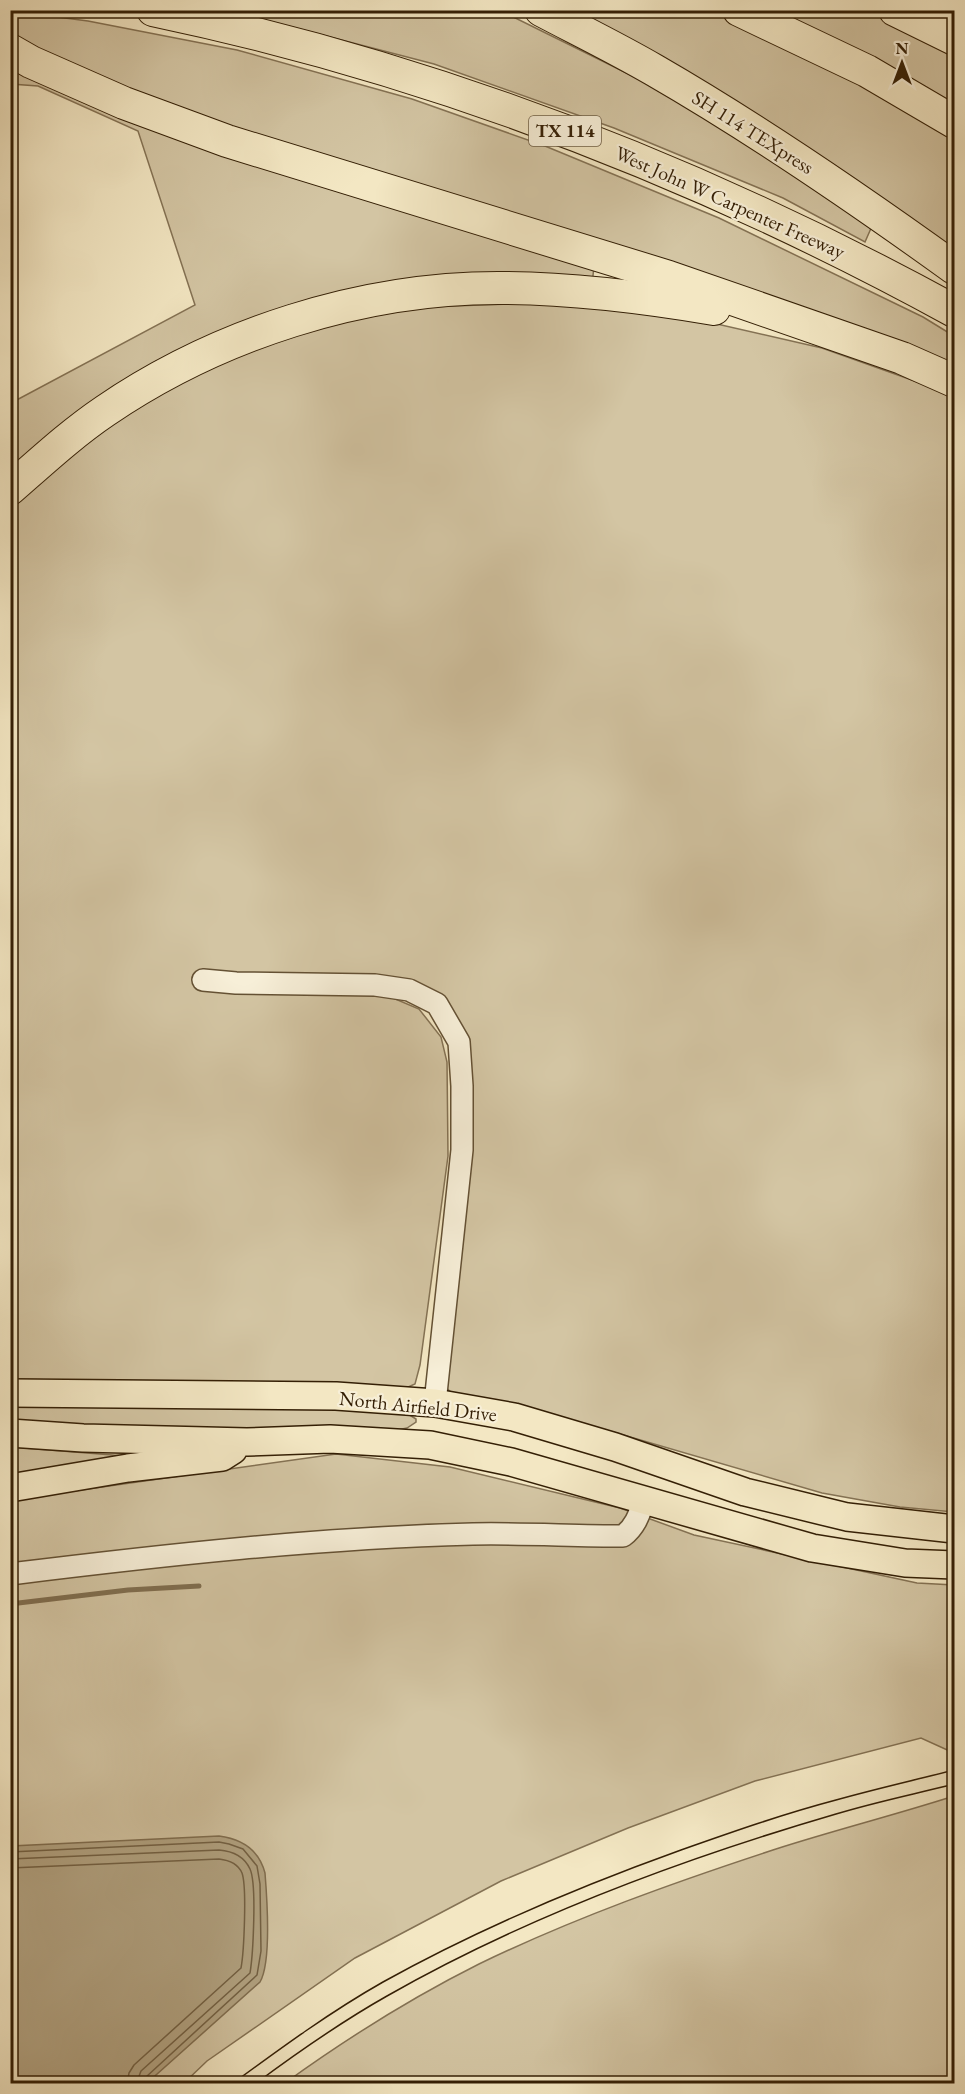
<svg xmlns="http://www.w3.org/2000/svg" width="965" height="2094" font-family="'EB Garamond',serif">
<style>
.green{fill:#d3c5a3;stroke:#847254;stroke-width:1.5}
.water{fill:#b2a382;stroke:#806e50;stroke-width:1.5}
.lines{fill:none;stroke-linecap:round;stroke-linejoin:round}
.shore{stroke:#736144;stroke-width:1.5}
.stream{stroke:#806e50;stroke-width:5}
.minor-casing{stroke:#645134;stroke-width:24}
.major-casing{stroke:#341f05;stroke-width:30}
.highway-casing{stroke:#341f05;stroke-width:34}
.minor{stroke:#f7efd8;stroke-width:21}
.major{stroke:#f3e7c3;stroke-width:27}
.highway{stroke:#f3e7c3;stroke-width:32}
.tram{stroke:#341f05;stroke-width:1.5}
.labels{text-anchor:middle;stroke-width:4.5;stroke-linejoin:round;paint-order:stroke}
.shield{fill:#f7efd8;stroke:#6e5d44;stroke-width:1.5}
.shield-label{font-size:18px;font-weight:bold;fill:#341f05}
.street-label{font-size:20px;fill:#341f05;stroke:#f7efd8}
</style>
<rect width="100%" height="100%" fill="#f3e7c3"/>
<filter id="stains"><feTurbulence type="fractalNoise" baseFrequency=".00333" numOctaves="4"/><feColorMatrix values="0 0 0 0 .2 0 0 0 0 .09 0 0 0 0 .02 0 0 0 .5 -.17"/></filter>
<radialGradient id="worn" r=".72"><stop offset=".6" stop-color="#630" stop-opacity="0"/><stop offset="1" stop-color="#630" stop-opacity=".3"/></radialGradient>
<g class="green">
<polygon points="11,11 88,21 237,50 412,99 545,146 719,218 923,317 954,336 954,368 594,266 592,285 233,328 11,473 11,403 195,305 138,131 38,86 11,84"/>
<polygon points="230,11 501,11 669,94 872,226 865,242 783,198 614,128 434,64"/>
<polygon points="559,11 718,11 802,49 954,132 954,256"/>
<polygon points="767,11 875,11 954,50 954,109"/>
<polygon points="567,302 682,316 822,348 954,395 954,1512 900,1507 822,1493 613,1432 453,1394 441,1383 465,1036 423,988 391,977 386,995 419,1009 441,1037 447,1062 448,1156 420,1365 415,1384 406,1388 11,1379 11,506 44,473 111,418 206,368 301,329 424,307"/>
<polygon points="11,1403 348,1405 408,1414 416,1419 416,1422 407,1428 387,1432 11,1424"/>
<polygon points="11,1447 125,1456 11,1483"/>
<polygon points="336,1454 450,1467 620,1508 694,1535 917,1583 954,1585 954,1753 921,1738 755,1781 628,1828 501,1881 355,1958 207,2061 184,2083 11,2083 10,1500"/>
<path d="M954,1796v287h-669c61,-44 126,-85 194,-119 95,-46 196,-82 297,-115 59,-19 119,-34 178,-53z"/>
</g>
<path class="water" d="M219,1836c23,3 40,14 46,37 2,25 7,88 -5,109l-113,101h-136v-237z"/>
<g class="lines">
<g class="shore">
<polyline points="10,1852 219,1842 229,1844 243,1849 257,1866 260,1884 261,1951 257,1975 146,2077 144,2084"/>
<path d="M10,1859l209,-9c13,1 25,6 31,19 7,15 3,86 0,104l-109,98 -5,13"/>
<path d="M10,1868l209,-9c9,1 19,5 23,14 5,14 2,79 -1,95l-107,97 -5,8 -2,11"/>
</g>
<polyline class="stream" points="10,1604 128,1590 199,1586"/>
<defs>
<g id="minor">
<polyline points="203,980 236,983 375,985 409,990 437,1004 459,1042 462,1086 462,1150 435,1403"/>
<path d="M10,1574c154,-19 308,-36 463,-40 49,-1 100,2 150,2 12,-9 16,-21 21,-35"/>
</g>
<g id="major">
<polyline points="10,1393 336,1396 435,1403 514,1417 615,1447 745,1492 847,1517 954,1529"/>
<polyline points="10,1433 83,1438 247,1442 330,1439 430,1445 511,1462 812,1548 905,1563 954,1565"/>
<polyline points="10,1488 128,1468 222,1457 233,1450"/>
</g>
<g id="highway">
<path d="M153,10c281,59 551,164 801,301"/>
<path d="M541,10c38,20 77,39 113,60 104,60 203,128 300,198"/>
<polyline points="739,10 867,71 954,122"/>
<polyline points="895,10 954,39"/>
<polyline points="954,10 954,11"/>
<polyline points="10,50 31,62 124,103 227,141 669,277 902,358 954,381"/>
<path d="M10,489c31,-27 61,-55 95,-78 113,-77 256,-123 393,-123 73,0 145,9 216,21"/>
</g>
</defs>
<use href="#minor" class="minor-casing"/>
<use href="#major" class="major-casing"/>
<use href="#highway" class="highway-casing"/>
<use href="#minor" class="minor"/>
<use href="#major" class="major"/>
<use href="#highway" class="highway"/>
<g class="tram">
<path d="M232,2084c49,-36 98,-72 151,-102 95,-53 195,-95 298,-132 51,-18 102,-36 155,-50 39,-11 79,-20 118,-30"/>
<path d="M255,2084c43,-32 86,-62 132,-88 140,-80 295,-137 449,-182 39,-12 79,-20 118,-30"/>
</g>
</g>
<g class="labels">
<rect class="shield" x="529" y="116" width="72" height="30" rx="4.5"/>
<g class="shield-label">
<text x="565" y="137">TX 114</text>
</g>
<g class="street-label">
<text transform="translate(753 132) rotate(32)" y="7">SH 114 TEXpress</text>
<text transform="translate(730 202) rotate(24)" y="7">West John W Carpenter Freeway</text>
<text transform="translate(418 1406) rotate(6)" y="7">North Airfield Drive</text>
</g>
</g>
<rect width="965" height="2094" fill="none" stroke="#f3e7c3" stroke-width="36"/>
<rect x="12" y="12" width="941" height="2070" fill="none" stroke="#341f05" stroke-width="3"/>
<rect x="18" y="18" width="929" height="2058" fill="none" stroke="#341f05" stroke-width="1.5"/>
<g transform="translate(902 63)" stroke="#f7efd8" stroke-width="4.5" paint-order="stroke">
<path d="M0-4.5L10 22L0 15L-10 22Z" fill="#341f05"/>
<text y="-9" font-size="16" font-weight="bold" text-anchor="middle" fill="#341f05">N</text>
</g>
<rect width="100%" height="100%" filter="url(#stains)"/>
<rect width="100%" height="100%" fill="url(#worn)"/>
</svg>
